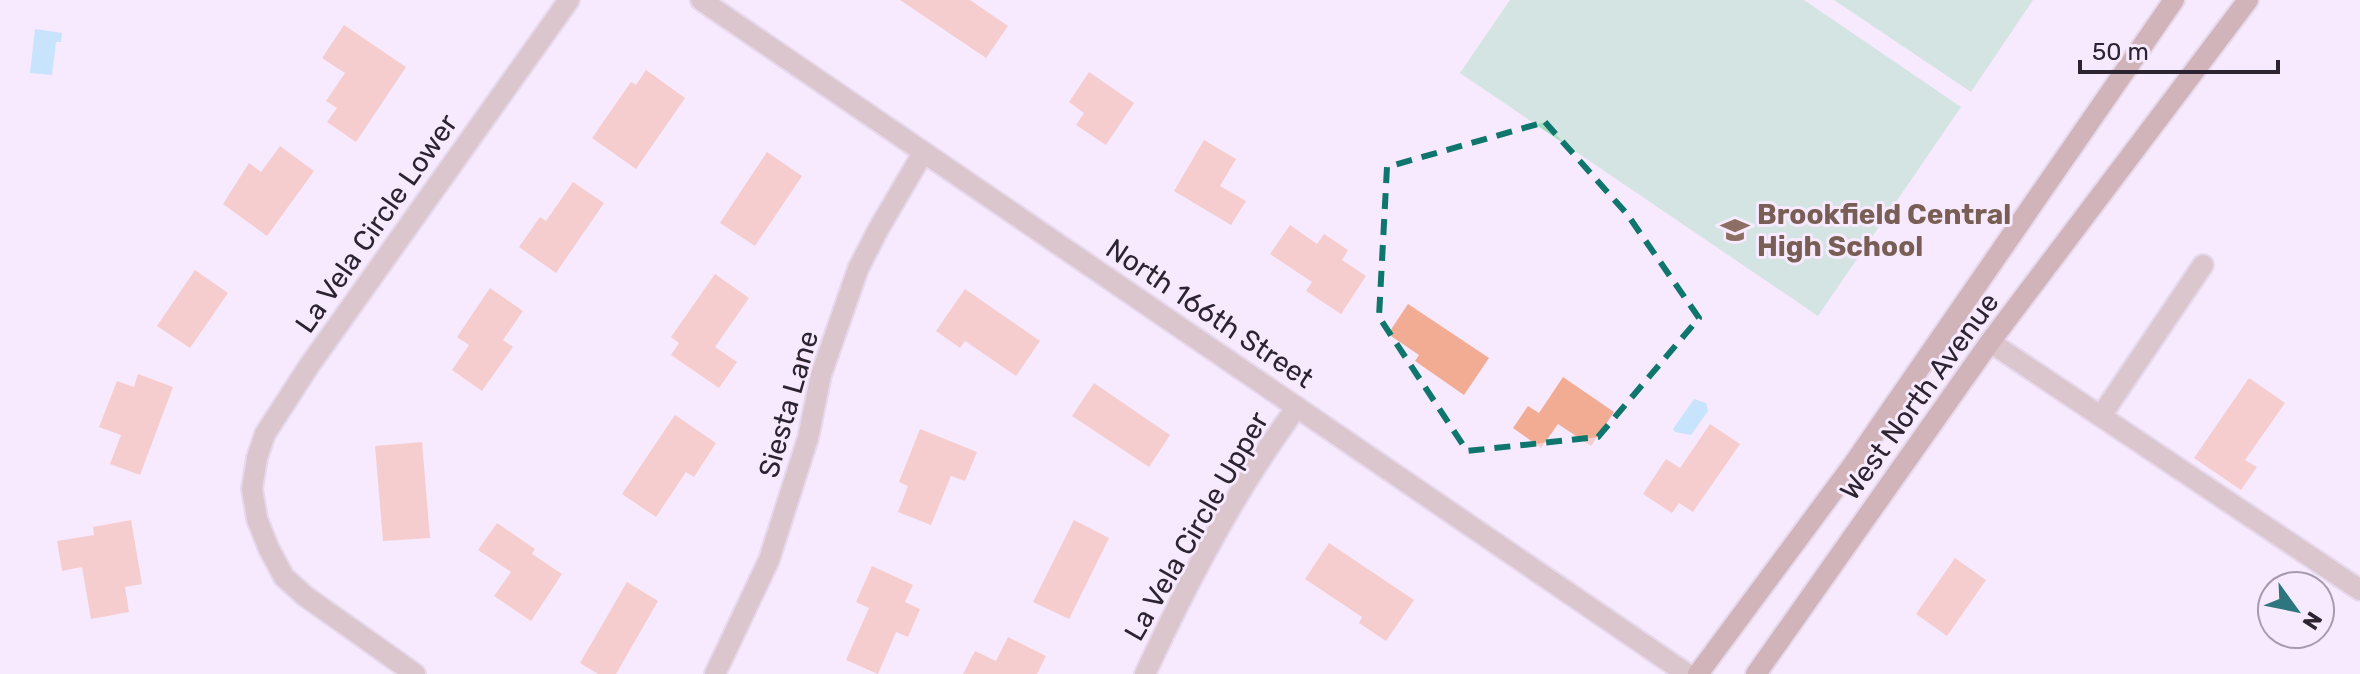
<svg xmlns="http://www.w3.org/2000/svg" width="2360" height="674" font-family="Rubik,sans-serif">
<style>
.green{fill:#a8dec1}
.water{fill:#8edefc}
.building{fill:#f2ac94}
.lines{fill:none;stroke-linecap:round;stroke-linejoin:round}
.street-casing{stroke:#d2c6d9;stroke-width:24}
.secondary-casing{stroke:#d2c6d9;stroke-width:24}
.street{stroke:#bb9b93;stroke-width:20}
.secondary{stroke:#a07367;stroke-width:20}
.marked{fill:none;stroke:#0f766e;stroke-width:6;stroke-dasharray:16 10;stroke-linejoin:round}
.labels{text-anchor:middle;stroke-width:6;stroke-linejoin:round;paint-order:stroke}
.education-label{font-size:28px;font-weight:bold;fill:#785e54;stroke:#f7eafe;text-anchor:start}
.street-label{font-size:28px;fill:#2c2430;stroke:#f7eafe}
</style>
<rect width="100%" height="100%" fill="#f7eafe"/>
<g class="green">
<polygon points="1510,0 1804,0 1961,107 1818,316 1460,73"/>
<polygon points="1834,0 2033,0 1971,92"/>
</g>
<g class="water">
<polygon points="35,29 62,33 61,42 56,42 52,75 30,73"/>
<polygon points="1694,399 1706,403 1708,411 1691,435 1675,432 1673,429"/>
</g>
<g class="building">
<polygon points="900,0 970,0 1008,26 986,58"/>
<polygon points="344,25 406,67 356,142 327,122 337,108 326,101 345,73 322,58"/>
<polygon points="646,70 685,98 636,169 592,138 631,82 636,85"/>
<polygon points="1089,72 1134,103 1106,145 1076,125 1084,113 1069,102"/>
<polygon points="1204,140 1236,159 1220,186 1246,201 1231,225 1174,191"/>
<polygon points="280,146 314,171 267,236 223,204 249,163 261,172"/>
<polygon points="767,152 802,176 755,246 720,223"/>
<polygon points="573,182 604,203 556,273 519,247 540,217 546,221"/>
<polygon points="1290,225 1317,244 1324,234 1348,250 1342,260 1366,276 1341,314 1306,291 1312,282 1270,254"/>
<polygon points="195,270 228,293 190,348 157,326"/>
<polygon points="715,274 749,298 715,347 737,362 719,388 671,355 679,343 671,337"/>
<polygon points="490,288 523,311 503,340 513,347 482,391 452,370 469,345 457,337"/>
<polygon points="965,289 1040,341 1016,376 965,341 960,348 936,331"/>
<polygon points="1408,304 1489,358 1464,395 1415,361 1419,355 1388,334"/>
<polygon points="138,374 173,387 140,475 110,464 121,435 99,427 117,381 134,387"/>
<polygon points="1563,377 1614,412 1591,446 1558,424 1541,448 1513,428 1528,406 1539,413"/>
<polygon points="2249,378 2285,403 2245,460 2257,467 2241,490 2194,458"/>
<polygon points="1094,383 1170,435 1149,467 1072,416"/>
<polygon points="675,415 716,443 694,477 686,472 656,517 622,494"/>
<polygon points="1710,424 1740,444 1693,512 1679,503 1672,513 1643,494 1666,459 1680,468"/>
<polygon points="920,429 977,452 965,481 951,476 931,525 898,512 908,486 899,482"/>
<polygon points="422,442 430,538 383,541 375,446"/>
<polygon points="131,520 142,584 125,587 129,612 91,619 82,567 62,571 57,541 94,535 93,527"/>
<polygon points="1074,520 1109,538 1069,619 1033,602"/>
<polygon points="497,523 535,549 532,554 562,574 531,621 494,596 511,572 478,550"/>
<polygon points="1329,543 1414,600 1386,641 1359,623 1362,617 1305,579"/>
<polygon points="1955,558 1986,580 1947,636 1916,614"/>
<polygon points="872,566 913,585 905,602 920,609 908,637 896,632 878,674 846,660 869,608 856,602"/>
<polygon points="627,582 658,601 616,674 598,674 580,663"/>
<polygon points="1008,637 1046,656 1037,674 963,674 975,651 996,661"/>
</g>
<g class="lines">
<defs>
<g id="street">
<polyline points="701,0 1687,674"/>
<polyline points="1990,342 2360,590"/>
<polyline points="2101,416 2203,265"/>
<polyline points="415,674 305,596 284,577 269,549 257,519 252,489 257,458 265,434 309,366 569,0"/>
<polyline points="715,674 769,560 808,438 821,375 858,269 879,228 923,153"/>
<path d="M1145,674c43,-92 91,-185 152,-267"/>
</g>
<g id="secondary">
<polyline points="1698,674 1852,466 2174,0"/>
<polyline points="1756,674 1990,342 2248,0"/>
</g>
</defs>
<use href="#street" class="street-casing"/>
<use href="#secondary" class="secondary-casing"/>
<use href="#street" class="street"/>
<use href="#secondary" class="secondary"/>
</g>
<path d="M0 0H2360V674H0ZM1545,122l82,92 72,104 -101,119 -131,14 -88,-134 8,-150z" fill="#f7eafe" fill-opacity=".55" fill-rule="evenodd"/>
<path class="marked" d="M1545,122l82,92 72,104 -101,119 -131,14 -88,-134 8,-150z"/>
<defs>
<symbol id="school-bare" viewBox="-9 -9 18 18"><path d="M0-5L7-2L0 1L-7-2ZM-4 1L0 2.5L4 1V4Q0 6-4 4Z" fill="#8d6e63" stroke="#f7eafe" stroke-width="2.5" paint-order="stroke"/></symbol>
</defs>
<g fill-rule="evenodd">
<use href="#school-bare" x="1715" y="210" width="40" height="40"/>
</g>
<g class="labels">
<g class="education-label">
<text x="1757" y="224">Brookfield Central<tspan x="1757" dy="32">High School</tspan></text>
</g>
<g class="street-label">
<text transform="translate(376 223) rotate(-55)" y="10">La Vela Circle Lower</text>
<text transform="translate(1210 313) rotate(34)" y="10">North 166th Street</text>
<text transform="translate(1919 396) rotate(-54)" y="10">West North Avenue</text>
<text transform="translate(788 404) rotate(-74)" y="10">Siesta Lane</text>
<text transform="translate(1196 526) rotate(-60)" y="10">La Vela Circle Upper</text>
</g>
</g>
<g transform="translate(2296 610) rotate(123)"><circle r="38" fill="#f7eafe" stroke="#a69bac" stroke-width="2"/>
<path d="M0-6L14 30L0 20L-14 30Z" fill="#2d767d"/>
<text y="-12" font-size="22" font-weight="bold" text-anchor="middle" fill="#2c2430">N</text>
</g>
<path d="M2080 60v12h198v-12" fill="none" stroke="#2c2430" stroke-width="4"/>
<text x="2092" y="60" font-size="24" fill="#2c2430" stroke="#f7eafe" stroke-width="6" paint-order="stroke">50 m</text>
</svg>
